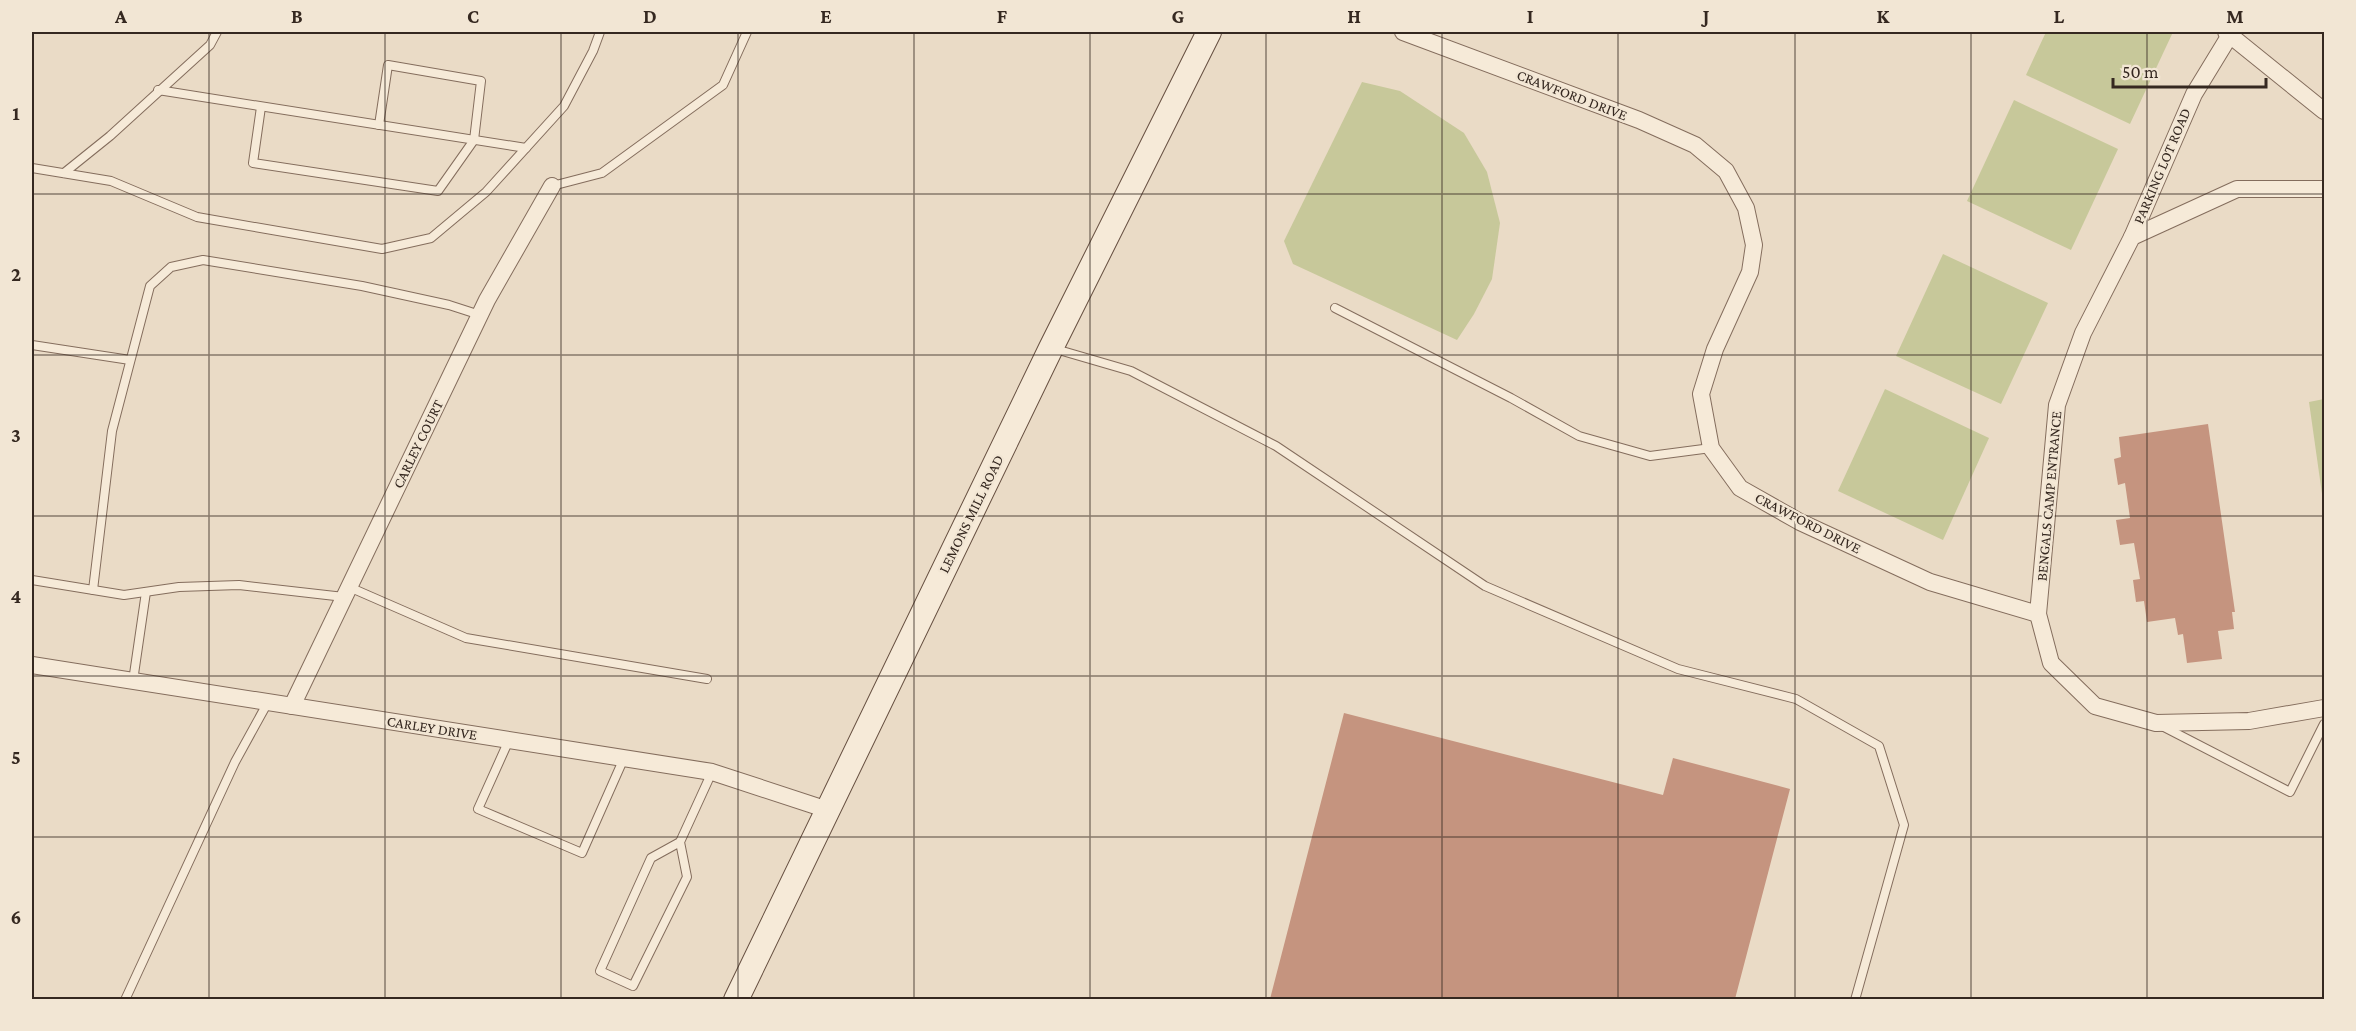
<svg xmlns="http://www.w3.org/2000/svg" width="2356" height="1031" font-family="'Crimson Pro',serif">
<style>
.green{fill:#c7c89a}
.building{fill:#c5947f}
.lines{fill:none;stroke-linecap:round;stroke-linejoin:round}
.lane-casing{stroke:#846d5d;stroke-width:10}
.street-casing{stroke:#846d5d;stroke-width:18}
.secondary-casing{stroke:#664f40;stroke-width:26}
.lane{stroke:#f6ead8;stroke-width:8}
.street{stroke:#f6ead8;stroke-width:16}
.secondary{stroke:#f6ead8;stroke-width:24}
.grid{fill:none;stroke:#352820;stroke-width:1.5;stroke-opacity:0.55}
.labels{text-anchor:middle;stroke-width:4.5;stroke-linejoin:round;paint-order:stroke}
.street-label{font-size:15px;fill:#352820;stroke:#f2e6d4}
.neatline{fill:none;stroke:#352820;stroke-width:2}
.grid-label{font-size:20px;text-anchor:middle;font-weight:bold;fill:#352820}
</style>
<rect width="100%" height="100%" fill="#eadbc6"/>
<g class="green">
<polygon points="2046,32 2173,32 2130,124 2026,75"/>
<polygon points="1362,82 1400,91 1464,133 1487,172 1500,223 1492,279 1474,314 1457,340 1293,264 1284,241"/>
<polygon points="2014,100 2118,149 2071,250 1967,201"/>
<polygon points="1943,254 2048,303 2001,404 1896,356"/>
<polygon points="1885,389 1989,438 1943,540 1838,491"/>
<polygon points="2324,399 2324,508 2309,402"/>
</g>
<g class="building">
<polygon points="2208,424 2235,612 2232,612 2234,629 2218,631 2222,659 2187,663 2183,634 2178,635 2175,618 2147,622 2144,601 2136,602 2133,580 2140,579 2134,543 2120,545 2116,520 2130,518 2125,483 2118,485 2114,459 2121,457 2119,437"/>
<polygon points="1344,713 1663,795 1673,758 1790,789 1735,999 1270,999"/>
</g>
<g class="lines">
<defs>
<g id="lane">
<polyline points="158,90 526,148"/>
<polyline points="261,107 253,163 438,191 474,140 481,81 388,65 379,125"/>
<polyline points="32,168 111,181 197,217 382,249 431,238 486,192 564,106 593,51 600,32"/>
<polyline points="64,173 110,136 210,45 217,32"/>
<polyline points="552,186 602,173 723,85 747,32"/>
<polyline points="1335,308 1511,398 1579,436 1650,456 1711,448"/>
<polyline points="32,345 130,360"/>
<polyline points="1052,348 1131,371 1276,446 1485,586 1678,669 1796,699 1879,746 1904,825 1855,1000"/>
<polyline points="32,580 124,595 179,587 239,585 344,597"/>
<polyline points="349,587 466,638 707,679"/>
<polyline points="93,590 112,431 150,286 171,267 203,260 362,286 449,305 480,315"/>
<polyline points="133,681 146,592"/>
<polyline points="2162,726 2290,792 2324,724"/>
<polyline points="509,740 478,809 582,853 624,758"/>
<polyline points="680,842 651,858 600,971 633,986 687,877 680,842 712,772"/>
<polyline points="125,1000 235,762 268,702"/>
</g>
<g id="street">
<polyline points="1403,32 1639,120 1695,145 1726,171 1746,208 1754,245 1750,272 1715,349 1701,394 1711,448 1740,488 1800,522 1930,582 2038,614"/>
<polyline points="2226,32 2324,111"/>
<polyline points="2324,189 2237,189 2132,237 2083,333 2057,405 2038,614 2051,663 2095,706 2156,723 2249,721 2324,708"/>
<polyline points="2132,237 2194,94 2230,35"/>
<polyline points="32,665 712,772 828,810"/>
<polyline points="292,706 487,300 552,186"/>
</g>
<polyline id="secondary" points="736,1000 1051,348 1209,32"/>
</defs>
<use href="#lane" class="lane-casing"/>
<use href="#street" class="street-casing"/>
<use href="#secondary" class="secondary-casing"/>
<use href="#lane" class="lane"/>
<use href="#street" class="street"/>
<use href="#secondary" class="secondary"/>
</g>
<path class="grid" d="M209,32v968M385,32v968M561,32v968M738,32v968M914,32v968M1090,32v968M1266,32v968M1442,32v968M1618,32v968M1795,32v968M1971,32v968M2147,32v968M32,194h2292M32,355h2292M32,516h2292M32,676h2292M32,837h2292"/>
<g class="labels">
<g class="street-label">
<text transform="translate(1572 95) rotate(21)" y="5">CRAWFORD DRIVE</text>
<text transform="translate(2162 166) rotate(-67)" y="5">PARKING LOT ROAD</text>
<text transform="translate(418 444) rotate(-64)" y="5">CARLEY COURT</text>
<text transform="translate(2049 496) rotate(-85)" y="5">BENGALS CAMP ENTRANCE</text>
<text transform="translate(971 514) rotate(-64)" y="5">LEMONS MILL ROAD</text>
<text transform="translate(1808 523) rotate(27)" y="5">CRAWFORD DRIVE</text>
<text transform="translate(432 728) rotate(9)" y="5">CARLEY DRIVE</text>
</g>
</g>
<rect width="2356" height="1031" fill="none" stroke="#f2e6d4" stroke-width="66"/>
<path d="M2113 78v9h153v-9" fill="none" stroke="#352820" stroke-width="3"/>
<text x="2122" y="78" font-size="18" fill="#352820" stroke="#f2e6d4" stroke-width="4.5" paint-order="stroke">50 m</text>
<rect x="33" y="33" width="2290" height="965" class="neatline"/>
<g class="grid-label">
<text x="121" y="23">A</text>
<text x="297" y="23">B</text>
<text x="473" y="23">C</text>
<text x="650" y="23">D</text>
<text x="826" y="23">E</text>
<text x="1002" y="23">F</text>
<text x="1178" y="23">G</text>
<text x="1354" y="23">H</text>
<text x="1530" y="23">I</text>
<text x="1706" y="23">J</text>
<text x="1883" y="23">K</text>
<text x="2059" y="23">L</text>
<text x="2235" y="23">M</text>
<text x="16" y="120">1</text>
<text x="16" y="281">2</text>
<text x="16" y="442">3</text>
<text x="16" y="603">4</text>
<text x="16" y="764">5</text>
<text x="16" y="924">6</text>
</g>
</svg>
